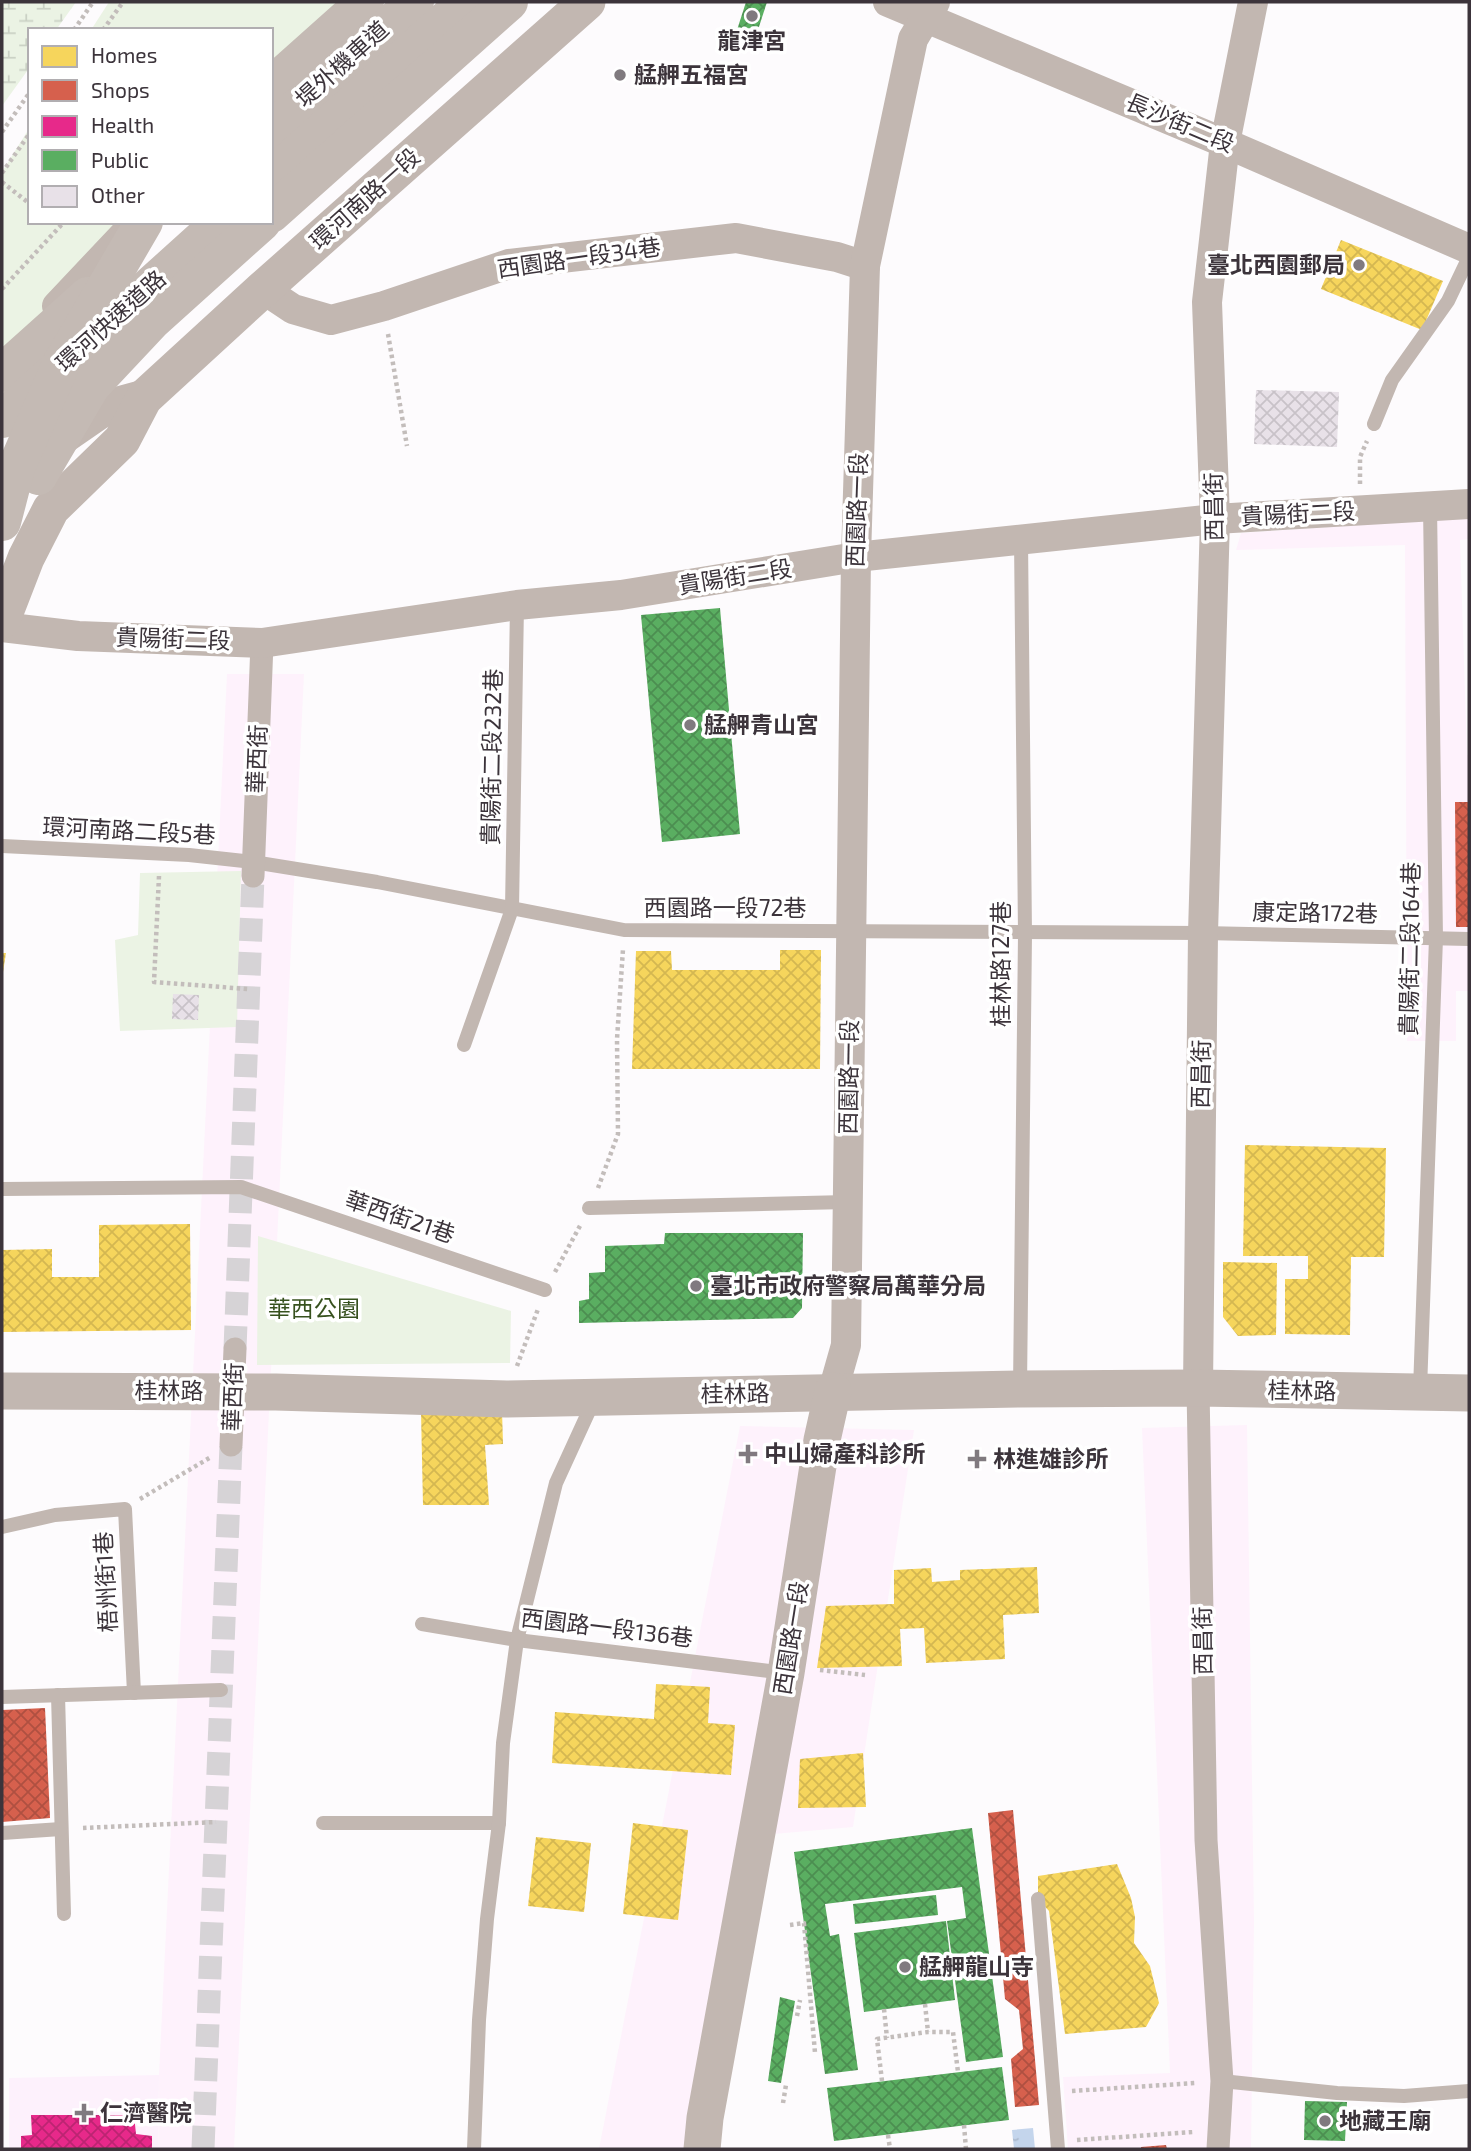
<svg xmlns="http://www.w3.org/2000/svg" width="1471" height="2151" font-family="'Exo 2','Noto Sans TC',sans-serif">
<style>
.commercial{fill:#fef2fc}
.built{fill:#fdf1fc}
.wetland{fill:url(#wetland-marsh)}
.park{fill:#ebf3e4}
.water{fill:url(#water-ripples)}
.homes{fill:url(#homes-cross-hatch)}
.shops{fill:url(#shops-cross-hatch)}
.health{fill:url(#health-cross-hatch)}
.public{fill:url(#public-cross-hatch)}
.building{fill:url(#building-cross-hatch)}
.lines{fill:none;stroke-linecap:round;stroke-linejoin:round}
.pedestrian-tunnel{stroke:#d6d3d6;stroke-width:23;stroke-dasharray:23 11;stroke-linecap:butt}
.path{stroke:#c3bdbb;stroke-width:4.5;stroke-dasharray:3.5 3.5;stroke-linecap:butt}
.service{stroke:#c2b7b1;stroke-width:14}
.pedestrian{stroke:#c2b7b1;stroke-width:23}
.minor{stroke:#c2b7b1;stroke-width:30}
.tertiary{stroke:#c2b7b1;stroke-width:37}
.trunk{stroke:#c4bab4;stroke-width:38}
.trunk-bridge{stroke:#c4bab4;stroke-width:38}
.poi-dot{fill:#807a7f;stroke:#fff;stroke-width:2.5}
.labels{text-anchor:middle;stroke-width:7;stroke-linejoin:round;paint-order:stroke}
.poi-label{font-size:23px;font-weight:bold;fill:#3c343b;stroke:#fff;text-anchor:start}
.street-label{font-size:23px;fill:#3c343b;stroke:#fff}
.park-label{font-size:23px;fill:#37511e;stroke:#fff}
</style>
<defs>
<pattern id="wetland-marsh" width="20" height="14" patternUnits="userSpaceOnUse" patternTransform="scale(1.75)"><rect width="20" height="14" fill="#ebf3e4"/><path d="M1 5h8M5 5V1M11 12h8M15 12V8" fill="none" stroke="#cad1c4"/></pattern>
<pattern id="water-ripples" width="26" height="14" patternUnits="userSpaceOnUse" patternTransform="scale(1.75)"><rect width="26" height="14" fill="#c4d5ec"/><path d="M2 4q2-2 4 0t4 0M15 11q2-2 4 0t4 0" fill="none" stroke="#a9b7cb"/></pattern>
<pattern id="homes-cross-hatch" width="8" height="8" patternUnits="userSpaceOnUse" patternTransform="scale(1.75)"><rect width="8" height="8" fill="#f6d55c"/><path d="M0 0l8 8M0 8l8-8" fill="none" stroke="#d4b751"/></pattern>
<pattern id="shops-cross-hatch" width="8" height="8" patternUnits="userSpaceOnUse" patternTransform="scale(1.75)"><rect width="8" height="8" fill="#d6604d"/><path d="M0 0l8 8M0 8l8-8" fill="none" stroke="#af5041"/></pattern>
<pattern id="health-cross-hatch" width="8" height="8" patternUnits="userSpaceOnUse" patternTransform="scale(1.75)"><rect width="8" height="8" fill="#e7298a"/><path d="M0 0l8 8M0 8l8-8" fill="none" stroke="#bc2472"/></pattern>
<pattern id="public-cross-hatch" width="8" height="8" patternUnits="userSpaceOnUse" patternTransform="scale(1.75)"><rect width="8" height="8" fill="#5aae61"/><path d="M0 0l8 8M0 8l8-8" fill="none" stroke="#4c8e51"/></pattern>
<pattern id="building-cross-hatch" width="8" height="8" patternUnits="userSpaceOnUse" patternTransform="scale(1.75)"><rect width="8" height="8" fill="#e8e1e8"/><path d="M0 0l8 8M0 8l8-8" fill="none" stroke="#c8c2c8"/></pattern>
</defs>
<rect width="100%" height="100%" fill="#fdfbfd"/>
<g class="commercial">
<polygon points="1469,517 1469,539 1460,540 1467,755 1469,755 1469,991 1456,991 1456,1041 1407,1041 1405,545 1236,550 1241,533"/>
<polygon points="227,674 304,674 234,2149 158,2149 159,2075"/>
<polygon points="1247,1425 1254,1922 1251,2149 1068,2149 1063,2077 1170,2073 1142,1428"/>
<polygon points="740,1426 914,1430 853,1827 751,1836 693,2149 599,2149"/>
</g>
<polygon class="built" points="159,2075 158,2149 9,2149 9,2078"/>
<polygon class="wetland" points="2,2 76,2 56,30 30,30 30,67 2,106"/>
<g class="park">
<polygon points="109,2 362,2 271,91 271,30 91,30"/>
<polygon points="30,127 30,222 138,222 2,356 2,172"/>
<polygon points="241,871 237,1027 120,1031 115,940 138,935 140,873"/>
<polygon points="258,1236 511,1311 510,1363 257,1365"/>
</g>
<polygon class="water" points="1033,2128 1035,2149 1014,2149 1012,2130"/>
<g class="homes">
<polygon points="1341,240 1443,281 1422,330 1321,289"/>
<polygon points="780,950 821,950 820,1069 632,1069 636,951 671,951 672,970 780,970"/>
<polygon points="2,953 6,953 3,972 2,972"/>
<polygon points="1245,1145 1386,1148 1384,1257 1351,1257 1350,1335 1285,1334 1285,1279 1308,1279 1308,1256 1243,1256"/>
<polygon points="190,1224 191,1330 2,1332 2,1250 52,1249 52,1277 99,1277 99,1225"/>
<polygon points="1223,1262 1277,1263 1276,1335 1238,1336 1223,1317"/>
<polygon points="502,1410 503,1444 485,1445 489,1505 423,1505 421,1412"/>
<polygon points="1037,1567 1039,1613 1003,1615 1005,1659 926,1663 924,1628 900,1629 902,1666 817,1668 826,1606 894,1604 894,1570 931,1568 932,1582 960,1580 960,1570"/>
<polygon points="656,1684 710,1687 708,1723 735,1725 731,1775 552,1763 555,1712 654,1719"/>
<polygon points="863,1753 866,1807 798,1808 800,1759"/>
<polygon points="633,1823 688,1830 678,1920 623,1914"/>
<polygon points="536,1837 591,1843 584,1912 528,1906"/>
<polygon points="1117,1864 1131,1898 1135,1917 1134,1943 1150,1966 1159,2003 1146,2027 1065,2034 1049,1911 1038,1899 1038,1876"/>
</g>
<g class="shops">
<polygon points="1455,802 1469,802 1469,927 1456,927"/>
<polygon points="45,1708 50,1818 2,1822 2,1710"/>
<polygon points="1013,1810 1039,2105 1015,2107 1011,2059 1023,2049 1019,2010 1005,1999 988,1813"/>
<polygon points="1166,2145 1167,2149 1141,2149 1141,2147"/>
</g>
<polygon class="health" points="31,2115 134,2115 136,2134 152,2136 152,2149 21,2149 21,2136 32,2135"/>
<g class="public">
<polygon points="746,2 767,2 756,36 737,30"/>
<polygon points="720,608 740,834 662,842 641,615"/>
<polygon points="665,1233 803,1233 802,1308 793,1318 579,1323 579,1301 589,1299 589,1273 605,1272 605,1246 664,1244"/>
<polygon points="972,1828 1003,2057 966,2062 947,1921 966,1918 962,1887 825,1904 830,1936 839,1934 858,2070 825,2074 794,1852"/>
<polygon points="936,1895 938,1915 855,1924 853,1904"/>
<polygon points="946,1921 955,2000 864,2012 854,1933"/>
<polygon points="780,1997 795,2001 781,2083 768,2081"/>
<polygon points="1002,2067 1009,2120 834,2141 827,2088"/>
<polygon points="1305,2101 1347,2102 1345,2141 1304,2140"/>
</g>
<g class="building">
<polygon points="1256,390 1339,392 1337,447 1254,444"/>
<polygon points="173,994 199,995 198,1020 172,1019"/>
</g>
<g class="lines">
<g class="pedestrian-tunnel">
<polyline points="235,1349 253,876"/>
<polyline points="203,2149 231,1445"/>
</g>
<g class="path">
<polyline points="74,30 93,2"/>
<polyline points="103,30 123,2"/>
<polyline points="2,132 30,92"/>
<polyline points="2,173 30,133"/>
<polyline points="2,182 30,204"/>
<polyline points="2,289 64,222"/>
<polyline points="388,334 407,446"/>
<polyline points="1360,484 1360,457 1367,441"/>
<polyline points="159,876 154,982 248,989"/>
<polyline points="598,1188 618,1134 617,1039 623,949"/>
<polyline points="555,1272 581,1224"/>
<polyline points="517,1366 538,1309"/>
<polyline points="140,1499 211,1457"/>
<polyline points="820,1670 865,1675"/>
<polyline points="83,1828 216,1822"/>
<polyline points="790,1925 804,1923 815,2053"/>
<polyline points="925,2004 928,2032"/>
<polyline points="884,2009 887,2038"/>
<polyline points="797,2016 800,2000"/>
<polyline points="882,2081 877,2039 928,2032 953,2032 958,2072"/>
<polyline points="1072,2091 1196,2083"/>
<polyline points="783,2103 786,2085"/>
<polyline points="964,2125 966,2149"/>
<polyline points="888,2135 890,2149"/>
<polyline points="1077,2140 1194,2132"/>
</g>
<g class="service">
<polyline points="1374,424 1392,380 1448,301 1469,257"/>
<polyline points="2,846 189,855 253,862 377,882 624,930 1203,933 1469,939"/>
<polyline points="464,1045 512,909 517,605"/>
<polyline points="2,1189 241,1187 545,1290"/>
<polyline points="589,1208 847,1202"/>
<polyline points="1020,1388 1025,934 1021,539"/>
<polyline points="1420,1390 1436,938 1430,506"/>
<polyline points="2,1527 55,1515 125,1509 134,1693"/>
<polyline points="422,1624 517,1640 785,1673"/>
<polyline points="58,1695 64,1914"/>
<polyline points="2,1697 221,1690"/>
<polyline points="323,1823 499,1823"/>
<polyline points="2,1833 61,1829"/>
<polyline points="1038,1899 1058,2149"/>
<polyline points="1222,2081 1337,2093 1404,2096 1469,2091"/>
<polyline points="474,2149 479,2020 487,1919 499,1823 503,1743 517,1640 556,1483 594,1400"/>
</g>
<g class="pedestrian">
<polyline points="253,876 262,643"/>
<polyline points="1198,1388 1206,1840 1222,2081 1218,2149"/>
<polyline points="231,1445 235,1349"/>
</g>
<g class="minor">
<polyline points="888,2 1225,143 1469,249"/>
<polyline points="263,289 293,309 331,320 384,306 509,264 736,238 837,257 865,266"/>
<polyline points="57,306 124,235"/>
<polyline points="2,627 78,636 262,643 517,605 621,595 856,557 1215,519 1469,504"/>
<polyline points="1198,1388 1203,933 1215,519 1207,302 1225,143 1253,2"/>
<polyline points="833,1391 846,1345 856,557 865,266 913,39 935,2"/>
</g>
<g class="tertiary">
<polyline points="58,439 100,410 144,398"/>
<polyline points="2,620 26,558 51,509 122,440 144,398 263,289 587,2"/>
<polyline points="2,1391 276,1392 506,1399 1020,1389 1198,1388 1469,1393"/>
<polyline points="702,2149 705,2118 786,1673 822,1440 833,1391"/>
</g>
<g class="trunk">
<polyline points="271,86 365,2"/>
<polyline points="271,131 415,2"/>
<polyline points="271,177 466,2"/>
<polyline points="271,214 509,2"/>
</g>
<g class="trunk-bridge">
<polyline points="2,373 88,296"/>
<polyline points="2,419 221,222"/>
<polyline points="38,476 91,386 153,320 262,222"/>
<polyline points="2,522 16,468 61,364 144,222"/>
</g>
</g>
<g class="poi-dot">
<circle cx="752" cy="16" r="7"/>
<circle cx="620" cy="75" r="7"/>
<circle cx="1359" cy="265" r="7"/>
<circle cx="690" cy="725" r="7"/>
<circle cx="696" cy="1286" r="7"/>
<path d="M744.5 1443.5h7v7h7v7h-7v7h-7v-7h-7v-7h7z"/>
<path d="M973.5 1448.5h7v7h7v7h-7v7h-7v-7h-7v-7h7z"/>
<circle cx="905" cy="1967" r="7"/>
<path d="M80.5 2102.5h7v7h7v7h-7v7h-7v-7h-7v-7h7z"/>
<circle cx="1325" cy="2121" r="7"/>
</g>
<g class="labels">
<g class="poi-label">
<text x="752" y="49" text-anchor="middle">龍津宮</text>
<text x="634" y="83">艋舺五福宮</text>
<text x="1345" y="273" text-anchor="end">臺北西園郵局</text>
<text x="704" y="733">艋舺青山宮</text>
<text x="710" y="1294">臺北市政府警察局萬華分局</text>
<text x="764" y="1462">中山婦產科診所</text>
<text x="993" y="1467">林進雄診所</text>
<text x="919" y="1975">艋舺龍山寺</text>
<text x="100" y="2121">仁濟醫院</text>
<text x="1339" y="2129">地藏王廟</text>
</g>
<g class="street-label">
<text transform="translate(342 64) rotate(-42)" y="8">堤外機車道</text>
<text transform="translate(1180 123) rotate(23)" y="8">長沙街二段</text>
<text transform="translate(365 199) rotate(-42)" y="8">環河南路一段</text>
<text transform="translate(579 258) rotate(-8)" y="8">西園路一段34巷</text>
<text transform="translate(111 321) rotate(-42)" y="8">環河快速道路</text>
<text transform="translate(1214 507) rotate(-91)" y="8">西昌街</text>
<text transform="translate(857 510) rotate(-88)" y="8">西園路一段</text>
<text transform="translate(1298 514) rotate(-3)" y="8">貴陽街二段</text>
<text transform="translate(735 577) rotate(-9)" y="8">貴陽街二段</text>
<text transform="translate(173 639) rotate(2)" y="8">貴陽街二段</text>
<text transform="translate(492 757) rotate(-89)" y="8">貴陽街二段232巷</text>
<text transform="translate(257 759) rotate(-88)" y="8">華西街</text>
<text transform="translate(129 831) rotate(3)" y="8">環河南路二段5巷</text>
<text x="725" y="916">西園路一段72巷</text>
<text transform="translate(1315 913) rotate(1)" y="8">康定路172巷</text>
<text transform="translate(1410 949) rotate(-89)" y="8">貴陽街二段164巷</text>
<text transform="translate(1001 964) rotate(-90)" y="8">桂林路127巷</text>
<text transform="translate(1201 1074) rotate(-89)" y="8">西昌街</text>
<text transform="translate(849 1077) rotate(-89)" y="8">西園路一段</text>
<text transform="translate(400 1217) rotate(19)" y="8">華西街21巷</text>
<text x="169" y="1399">桂林路</text>
<text transform="translate(1302 1391) rotate(1)" y="8">桂林路</text>
<text transform="translate(735 1394) rotate(-1)" y="8">桂林路</text>
<text transform="translate(233 1397) rotate(-88)" y="8">華西街</text>
<text transform="translate(106 1582) rotate(-93)" y="8">梧州街1巷</text>
<text transform="translate(607 1628) rotate(7)" y="8">西園路一段136巷</text>
<text transform="translate(791 1638) rotate(-81)" y="8">西園路一段</text>
<text transform="translate(1203 1641) rotate(-91)" y="8">西昌街</text>
</g>
<g class="park-label">
<text x="314" y="1317">華西公園</text>
</g>
</g>
<rect width="1471" height="2151" fill="none" stroke="#3c343b" stroke-width="7"/>
<rect x="28" y="28" width="245" height="196" fill="#ffffff" stroke="#b1aeb1" stroke-width="2"/>
<rect x="42" y="46" width="35" height="21" fill="#f6d55c" stroke="#b1aeb1" stroke-width="2"/>
<text x="91" y="63" font-size="21" fill="#3c343b">Homes</text>
<rect x="42" y="80" width="35" height="21" fill="#d6604d" stroke="#b1aeb1" stroke-width="2"/>
<text x="91" y="98" font-size="21" fill="#3c343b">Shops</text>
<rect x="42" y="116" width="35" height="21" fill="#e7298a" stroke="#b1aeb1" stroke-width="2"/>
<text x="91" y="133" font-size="21" fill="#3c343b">Health</text>
<rect x="42" y="150" width="35" height="21" fill="#5aae61" stroke="#b1aeb1" stroke-width="2"/>
<text x="91" y="168" font-size="21" fill="#3c343b">Public</text>
<rect x="42" y="186" width="35" height="21" fill="#e8e1e8" stroke="#b1aeb1" stroke-width="2"/>
<text x="91" y="203" font-size="21" fill="#3c343b">Other</text>
</svg>
